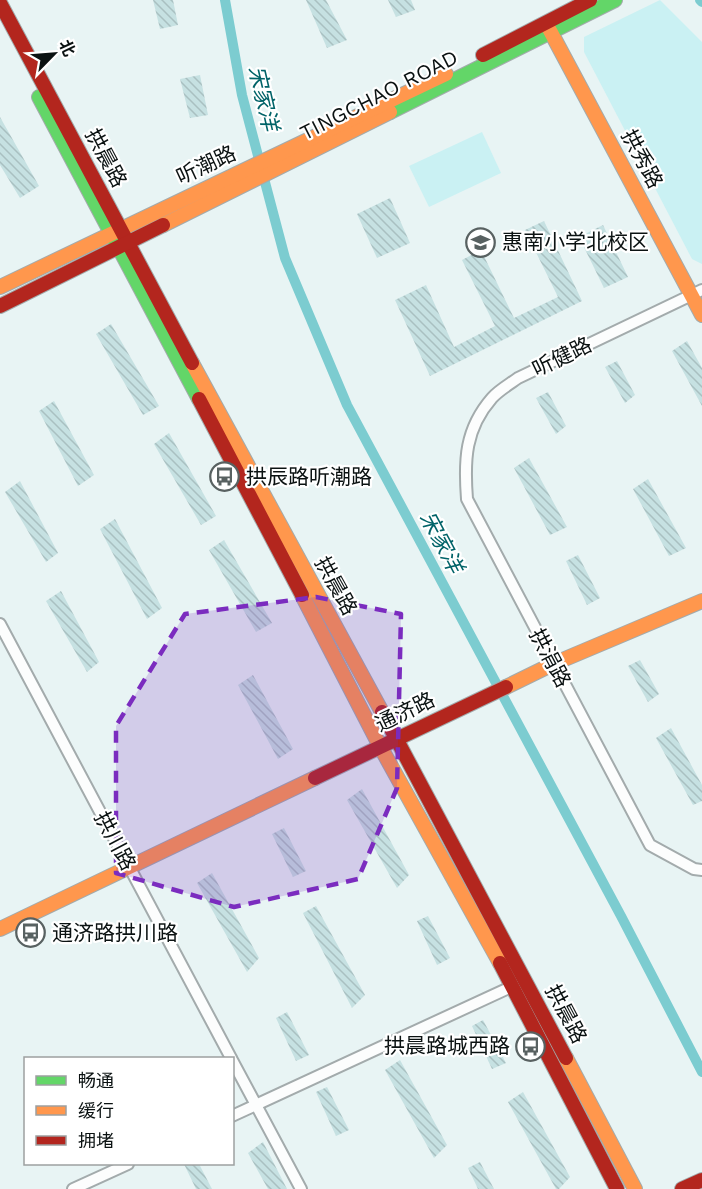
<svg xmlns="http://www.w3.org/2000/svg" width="702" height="1189" font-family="'Work Sans','Noto Sans SC',sans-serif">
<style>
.green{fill:#caf1f3}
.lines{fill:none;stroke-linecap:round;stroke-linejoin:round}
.canal{stroke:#7cccd0;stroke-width:10}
.building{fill:url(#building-back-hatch)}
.street-casing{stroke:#a3abac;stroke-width:14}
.fast-casing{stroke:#a3abac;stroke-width:16}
.slow-casing{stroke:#a3abac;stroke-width:16}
.jam-casing{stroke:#a3abac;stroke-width:16}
.street{stroke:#fcfdfd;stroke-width:10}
.fast{stroke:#63d668;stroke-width:14}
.slow{stroke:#ff974d;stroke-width:14}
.jam{stroke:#b3261e;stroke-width:14}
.marked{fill:#7b2cbf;fill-opacity:0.2;stroke:#7b2cbf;stroke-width:4.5;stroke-dasharray:12 8;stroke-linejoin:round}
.labels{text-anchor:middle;stroke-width:4.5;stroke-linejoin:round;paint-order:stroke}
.street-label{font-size:21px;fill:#0b1212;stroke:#fff}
.poi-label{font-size:21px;fill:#0b1212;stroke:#fff;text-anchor:start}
.water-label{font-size:22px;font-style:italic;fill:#006368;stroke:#fff}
</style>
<defs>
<pattern id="building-back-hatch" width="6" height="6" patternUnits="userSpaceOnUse" patternTransform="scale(1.5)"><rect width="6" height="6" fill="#c6e1e2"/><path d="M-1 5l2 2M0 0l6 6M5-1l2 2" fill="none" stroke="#a9c0c1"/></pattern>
</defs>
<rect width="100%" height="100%" fill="#e8f4f4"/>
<g class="green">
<polygon points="660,0 702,42 702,264 692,259 584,52 584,37"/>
<polygon points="482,132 501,173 429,207 409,166"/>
</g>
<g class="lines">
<g class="canal">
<polyline points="225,0 242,95 285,258 347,405 621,916 702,1072"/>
<polyline points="700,0 702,2"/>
</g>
</g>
<g class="building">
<polygon points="153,0 173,0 178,25 160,29"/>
<polygon points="306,0 326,0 347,40 327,48"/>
<polygon points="388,0 411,0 415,10 396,17"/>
<polygon points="200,75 208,115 190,118 180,79"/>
<polygon points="0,117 39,186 20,198 0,165"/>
<polygon points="390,198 410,243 377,258 357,214"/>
<polygon points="544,221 582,301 430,376 395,300 426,285 454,347 495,326 462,260 481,250 514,318 558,297 525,230"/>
<polygon points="603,225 628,277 604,288 579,237"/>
<polygon points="111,324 159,406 143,415 96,334"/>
<polygon points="687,341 702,368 702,406 672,351"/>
<polygon points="617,361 635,395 625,403 605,367"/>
<polygon points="548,392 566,426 556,434 536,398"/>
<polygon points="54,401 94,475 78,486 39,411"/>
<polygon points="169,433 216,516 201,525 154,444"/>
<polygon points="529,458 567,527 550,535 514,468"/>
<polygon points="648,479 686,548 669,556 633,489"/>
<polygon points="20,481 58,553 46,562 5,492"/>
<polygon points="115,519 162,608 147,619 100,529"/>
<polygon points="224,540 272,623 256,632 209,550"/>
<polygon points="578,555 600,598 587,605 566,561"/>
<polygon points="61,591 99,662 87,672 46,601"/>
<polygon points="640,660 659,694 648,702 628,666"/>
<polygon points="253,675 293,749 278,759 238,685"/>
<polygon points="671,728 702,785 702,801 693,805 656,738"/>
<polygon points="362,789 409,875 397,888 347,800"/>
<polygon points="284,828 306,871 293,877 272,834"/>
<polygon points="212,873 259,958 247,972 197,883"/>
<polygon points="316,906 365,995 352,1008 303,913"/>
<polygon points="428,916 450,958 437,965 417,921"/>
<polygon points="287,1012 309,1055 296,1061 276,1018"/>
<polygon points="483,1020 506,1063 492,1069 472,1026"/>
<polygon points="400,1060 447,1145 434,1158 385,1070"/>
<polygon points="327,1087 349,1130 336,1136 316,1092"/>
<polygon points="523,1092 570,1177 559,1189 556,1189 508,1102"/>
<polygon points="263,1142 287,1189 268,1189 248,1153"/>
<polygon points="480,1162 494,1189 478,1189 468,1168"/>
<polygon points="184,1164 199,1164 212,1189 196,1189"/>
</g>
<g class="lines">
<defs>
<g id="street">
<path d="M702,290l-184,88c-8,6 -19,12 -26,20 -27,31 -28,62 -25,101l183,346 44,24 8,1"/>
<polyline points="0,624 231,1058"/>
<polyline points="232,1060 301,1189"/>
<polyline points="232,1116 513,986"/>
<polyline points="73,1189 128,1164"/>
</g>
<g id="fast">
<polyline points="39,97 199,399"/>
<polyline points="390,112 615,0"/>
</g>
<g id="slow">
<polyline points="547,25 702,315"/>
<polyline points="163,225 390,112"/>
<polyline points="0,287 446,74"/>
<polyline points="192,363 382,712"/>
<polyline points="302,595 381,748 500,963"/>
<polyline points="506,687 553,664 702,601"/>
<polyline points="0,929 315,778"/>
<polyline points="566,1058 635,1189"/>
</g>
<g id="jam">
<polyline points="0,3 192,363"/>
<polyline points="483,55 590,0"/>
<polyline points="0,306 163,225"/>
<polyline points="199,399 302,595"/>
<polyline points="382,712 566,1058"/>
<polyline points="315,778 506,687"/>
<polyline points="500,963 617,1189"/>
<polyline points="682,1189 702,1180"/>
</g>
</defs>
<use href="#street" class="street-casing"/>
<use href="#fast" class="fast-casing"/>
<use href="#slow" class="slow-casing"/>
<use href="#jam" class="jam-casing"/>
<use href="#street" class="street"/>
<use href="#fast" class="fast"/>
<use href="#slow" class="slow"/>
<use href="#jam" class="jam"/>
</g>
<path class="marked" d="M316,597l85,17 -4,174 -39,91 -124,28 -118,-34v-147l69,-112z"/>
<defs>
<symbol id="school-ring" viewBox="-11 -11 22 22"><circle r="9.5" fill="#fff" stroke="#586161" stroke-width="1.5"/><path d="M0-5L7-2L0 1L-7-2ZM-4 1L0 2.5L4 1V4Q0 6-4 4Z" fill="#586161"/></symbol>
<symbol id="bus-ring" viewBox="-11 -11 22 22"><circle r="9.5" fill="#fff" stroke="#586161" stroke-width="1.5"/><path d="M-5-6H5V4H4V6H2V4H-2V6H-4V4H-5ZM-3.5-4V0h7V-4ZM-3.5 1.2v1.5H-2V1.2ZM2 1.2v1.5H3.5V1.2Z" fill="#586161"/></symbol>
</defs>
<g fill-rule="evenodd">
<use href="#school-ring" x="464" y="226" width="33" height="33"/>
<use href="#bus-ring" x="208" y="460" width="33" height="33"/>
<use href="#bus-ring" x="14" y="916" width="33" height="33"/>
<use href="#bus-ring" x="514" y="1030" width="33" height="33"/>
</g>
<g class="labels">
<g class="street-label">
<text transform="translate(379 95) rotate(-27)" y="7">TINGCHAO ROAD</text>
<text transform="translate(106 158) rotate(62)" y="7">拱晨路</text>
<text transform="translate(642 159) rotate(62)" y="7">拱秀路</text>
<text transform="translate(206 165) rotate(-25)" y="7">听潮路</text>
<text transform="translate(562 357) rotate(-26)" y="7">听健路</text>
<text transform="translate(336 586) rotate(61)" y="7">拱晨路</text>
<text transform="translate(550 658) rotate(62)" y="7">拱涓路</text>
<text transform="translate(405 712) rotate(-26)" y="7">通济路</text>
<text transform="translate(115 841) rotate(62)" y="7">拱川路</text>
<text transform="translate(566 1014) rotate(62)" y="7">拱晨路</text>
</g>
<g class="poi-label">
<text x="502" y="249">惠南小学北校区</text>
<text x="246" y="484">拱辰路听潮路</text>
<text x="52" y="940">通济路拱川路</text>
<text x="510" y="1053" text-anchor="end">拱晨路城西路</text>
</g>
<g class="water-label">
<text transform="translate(264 98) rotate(77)" y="8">宋家洋</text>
<text transform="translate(442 542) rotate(62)" y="8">宋家洋</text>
</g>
</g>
<rect x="24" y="1057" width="210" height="108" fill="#ffffff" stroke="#9da0a0" stroke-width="1.5"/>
<rect x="36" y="1076" width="30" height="9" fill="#63d668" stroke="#9da0a0" stroke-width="1.5"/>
<text x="78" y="1087" font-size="18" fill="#0b1212">畅通</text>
<rect x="36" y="1106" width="30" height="9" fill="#ff974d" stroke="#9da0a0" stroke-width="1.5"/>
<text x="78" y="1117" font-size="18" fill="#0b1212">缓行</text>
<rect x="36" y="1136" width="30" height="9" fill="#b3261e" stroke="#9da0a0" stroke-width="1.5"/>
<text x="78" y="1147" font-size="18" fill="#0b1212">拥堵</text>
<g transform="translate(54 54) rotate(65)" stroke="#ffffff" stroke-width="4.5" paint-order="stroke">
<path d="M0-4.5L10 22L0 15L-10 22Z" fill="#0b1212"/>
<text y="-9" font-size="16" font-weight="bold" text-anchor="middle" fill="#0b1212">北</text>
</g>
</svg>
